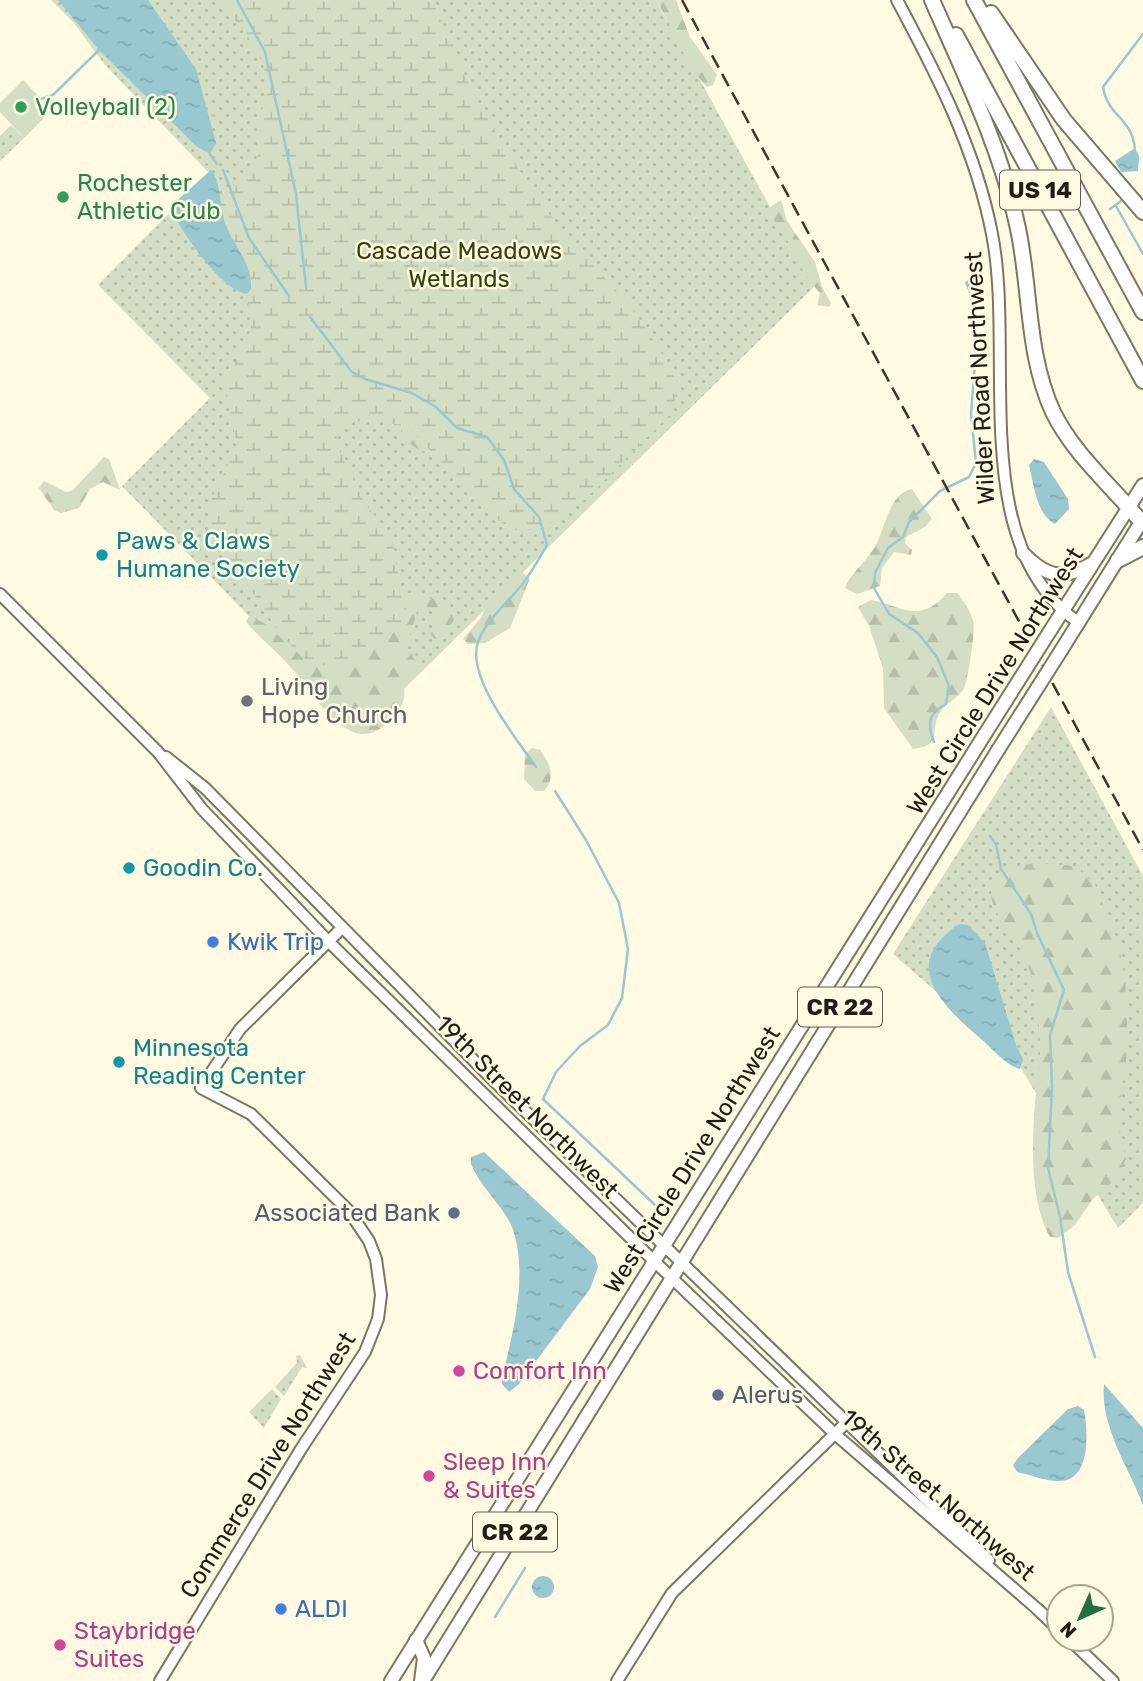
<svg xmlns="http://www.w3.org/2000/svg" width="1143" height="1681" font-family="Rubik,sans-serif">
<style>
.grass{fill:url(#grass-dots)}
.forest{fill:url(#forest-firs)}
.wetland{fill:url(#wetland-marsh)}
.garden{fill:#d4dec4}
.water{fill:url(#water-ripples)}
.lines{fill:none;stroke-linecap:round;stroke-linejoin:round}
.stream{stroke:#99c8d0;stroke-width:2.5}
.secondary-casing{stroke:#7c7761;stroke-width:14}
.primary-casing{stroke:#7c7761;stroke-width:16}
.highway-casing{stroke:#7c7761;stroke-width:18}
.secondary{stroke:#fff;stroke-width:10}
.primary{stroke:#fff;stroke-width:12}
.highway{stroke:#fff;stroke-width:14}
.rail{stroke:#3a382d;stroke-width:2.5;stroke-dasharray:14 7;stroke-linecap:butt}
.primary-bridge-casing{stroke:#7c7761;stroke-width:16;stroke-linecap:butt}
.primary-bridge{stroke:#fff;stroke-width:12}
.leisure-dot{fill:#2e9e5b;stroke:#fffae1;stroke-width:2.5}
.culture-dot{fill:#0f9aa8;stroke:#fffae1;stroke-width:2.5}
.worship-dot{fill:#6b7280;stroke:#fffae1;stroke-width:2.5}
.shop-dot{fill:#3f7fe0;stroke:#fffae1;stroke-width:2.5}
.service-dot{fill:#5c6f8a;stroke:#fffae1;stroke-width:2.5}
.hotel-dot{fill:#d1479c;stroke:#fffae1;stroke-width:2.5}
.labels{text-anchor:middle;stroke-width:5;stroke-linejoin:round;paint-order:stroke}
.shield{fill:#fffae1;stroke:#625f52;stroke-width:2}
.shield-label{font-size:23px;font-weight:bold;fill:#1f1d14}
.leisure-label{font-size:24px;fill:#27864d;stroke:#fffae1;text-anchor:start}
.park-label{font-size:24px;fill:#33430c;stroke:#fffae1}
.street-label{font-size:24px;fill:#1f1d14;stroke:#fffae1}
.culture-label{font-size:24px;fill:#0d838f;stroke:#fffae1;text-anchor:start}
.worship-label{font-size:24px;fill:#5b616d;stroke:#fffae1;text-anchor:start}
.shop-label{font-size:24px;fill:#366cbe;stroke:#fffae1;text-anchor:start}
.service-label{font-size:24px;fill:#4e5e75;stroke:#fffae1;text-anchor:end}
.hotel-label{font-size:24px;fill:#b23c85;stroke:#fffae1;text-anchor:start}
</style>
<defs>
<pattern id="grass-dots" width="8" height="8" patternUnits="userSpaceOnUse" patternTransform="scale(1.75)"><rect width="8" height="8" fill="#d4dec4"/><path d="M2 2h.1M6 6h.1" fill="none" stroke="#b6bea8" stroke-width="1.8" stroke-linecap="round"/></pattern>
<pattern id="forest-firs" width="22" height="20" patternUnits="userSpaceOnUse" patternTransform="scale(1.75)"><rect width="22" height="20" fill="#d4dec4"/><path d="M5 1l3.5 6h-7zM16 11l3.5 6h-7z" fill="#b6bea8"/></pattern>
<pattern id="wetland-marsh" width="20" height="14" patternUnits="userSpaceOnUse" patternTransform="scale(1.75)"><rect width="20" height="14" fill="#d4dec4"/><path d="M1 5h8M5 5V1M11 12h8M15 12V8" fill="none" stroke="#b6bea8"/></pattern>
<pattern id="water-ripples" width="26" height="14" patternUnits="userSpaceOnUse" patternTransform="scale(1.75)"><rect width="26" height="14" fill="#99c8d0"/><path d="M2 4q2-2 4 0t4 0M15 11q2-2 4 0t4 0" fill="none" stroke="#83abb2"/></pattern>
</defs>
<rect width="100%" height="100%" fill="#fffae1"/>
<g class="grass">
<polygon points="51,0 656,0 814,287 361,731 122,486 210,398 98,285 209,173 105,65 74,23"/>
<polygon points="11,125 24,138 0,161 0,136"/>
<polygon points="1051,707 1143,876 1143,1203 1118,1228 1017,1062 893,954"/>
<polygon points="300,1355 307,1368 302,1367 284,1396 275,1387 297,1363 296,1356"/>
<polygon points="272,1389 281,1399 264,1428 249,1412"/>
</g>
<g class="forest">
<path d="M656,0h20l14,37 27,38 -4,10 -6,2c-23,-23 -33,-58 -51,-87z"/>
<path d="M781,200l6,21 28,41 7,25 9,16 -2,4 -12,-2 3,-12c-16,-17 -25,-37 -35,-57 -5,-12 -15,-15 -16,-28z"/>
<path d="M402,414l38,39c-23,1 -37,-10 -41,-32z"/>
<polygon points="104,457 109,459 120,490 103,482 90,489 79,508 61,513 54,510 39,488 44,481 66,492 72,491"/>
<path d="M912,489l20,30 -7,8 -19,10 -1,6 7,7 -1,5 -17,-3 -12,16 -2,18 -23,8 -12,-6c3,-12 25,-30 32,-45 8,-17 13,-50 35,-54z"/>
<polygon points="520,571 530,578 510,628 485,643 468,644 463,639 480,619 492,596"/>
<path d="M408,593l42,10 4,17 -12,17 -7,2 -5,-5 7,-17 -5,-6h-15l-10,35 12,22 -16,18c9,22 -27,57 -50,46 -28,-13 -47,-49 -68,-71 -12,-13 -27,-25 -39,-39l3,-6 17,8 37,34 10,-2z"/>
<path d="M947,593h10c7,8 13,17 16,28 3,7 -5,59 -9,67 -5,10 -17,14 -23,23 -13,18 4,34 -28,38l-29,-41 -1,-40 -14,-42 -11,-19 13,-7c30,5 48,26 76,-7z"/>
<path d="M532,748l8,2c10,13 16,28 4,41h-9l-11,-12 1,-25z"/>
<path d="M1037,863l38,3 20,18 24,62 6,32 3,66 -10,77 8,37 -7,18 -27,24 -17,25 -17,13 -8,-1c-27,-50 -15,-131 -10,-184 2,-19 -4,-41 -5,-59 -1,-14 -8,-34 -15,-46 -15,-26 -44,-49 -19,-79z"/>
</g>
<path class="wetland" d="M219,0h216c23,77 77,165 126,229 23,29 51,54 74,84 18,23 31,48 44,73l-9,29 -84,84 -34,23 -29,9 -14,-2 -18,-15 -82,-86c-22,-7 -73,-18 -72,17l27,57 28,36 8,46 7,20 -2,15 -8,11 -43,28 -33,8 -12,-3 -28,-28 -63,-94 -10,-24 2,-15 27,-57 -12,-61 26,-55 -4,-35 -29,-92c12,-14 30,-28 39,-45 8,-14 0,-26 3,-42 1,-5 5,-10 6,-15 8,-40 -25,-71 -47,-100z"/>
<polygon class="garden" points="23,80 41,99 43,119 24,138 0,112 0,103"/>
<g class="water">
<polygon points="58,0 148,0 196,69 216,143 210,154 196,146 99,50"/>
<polygon points="1135,148 1139,156 1138,171 1121,172 1115,161"/>
<path d="M211,170c11,12 8,37 14,53 9,24 27,39 26,66l-4,5c-25,-3 -65,-61 -75,-83l2,-8z"/>
<polygon points="974,272 982,280 970,294 965,283"/>
<path d="M1034,459l10,3 24,37 1,10 -14,15c-19,-10 -21,-40 -26,-59z"/>
<path d="M959,924l9,1 17,18 31,102 7,14 -3,10c-14,-3 -28,-21 -39,-30 -39,-34 -83,-74 -22,-115z"/>
<path d="M484,1152l111,104 3,11 -8,22 -71,95 -10,8 -7,-8v-6c11,-46 27,-104 10,-151 -8,-20 -32,-40 -41,-63v-7z"/>
<path d="M1104,1384l39,44v77c-15,-39 -43,-79 -39,-121z"/>
<path d="M1078,1406l6,4c4,21 7,69 -23,71 -14,1 -30,-6 -44,-9l-4,-7 5,-7 50,-49z"/>
<circle cx="543" cy="1587" r="11"/>
</g>
<g class="lines">
<g class="stream">
<polyline points="237,0 265,52 296,194 306,287"/>
<polyline points="41,99 53,95 99,50"/>
<path d="M1135,150c-3,-34 -27,-32 -32,-63l40,-53"/>
<polyline points="210,154 217,164"/>
<polyline points="223,170 249,238 289,296"/>
<polyline points="1116,206 1143,254"/>
<polyline points="1110,209 1121,201"/>
<path d="M310,317l42,55 13,7 47,14 24,14 21,21 30,9 17,23 10,29 25,28 8,28c-7,12 -14,25 -23,37 -14,19 -38,37 -46,60 -12,36 39,97 58,125"/>
<path d="M934,742c-7,-18 -6,-29 12,-38l3,-18 -12,-29 -19,-24 -29,-19 -15,-26 1,-15 13,-25 15,-11 6,-15 31,-31 29,-14 7,-14 -5,-49 6,-76 -7,-46"/>
<polyline points="555,791 586,840 619,903 628,949 622,998 608,1025 580,1046 556,1072 543,1099 655,1205"/>
<polyline points="990,836 996,844 1001,869 1031,914 1037,933 1064,990 1050,1035 1052,1086 1048,1168 1060,1217 1068,1272 1095,1357"/>
<polyline points="495,1617 525,1568"/>
</g>
<defs>
<g id="secondary">
<path d="M897,0c40,75 79,150 95,234 24,121 -27,310 87,389"/>
<polyline points="0,594 158,752 202,809 329,942 654,1261 835,1434 1042,1613"/>
<polyline points="166,757 205,788 495,1082 989,1560"/>
<polyline points="1037,1609 1059,1630"/>
<polyline points="1069,1639 1113,1681"/>
<polyline points="160,1681 301,1449 365,1352 378,1319 381,1295 376,1259 369,1241 349,1211 251,1114 201,1088 240,1029 342,928"/>
<polyline points="617,1681 672,1593 847,1422"/>
</g>
<g id="primary">
<path d="M1023,553c23,24 39,28 68,11"/>
<polyline points="1050,631 1143,485"/>
<polyline points="1062,649 1143,519"/>
<polyline points="416,1640 424,1658 421,1681"/>
<polyline points="391,1681 985,734"/>
<polyline points="423,1681 998,750"/>
</g>
<g id="highway">
<path d="M932,0c32,73 68,146 85,224 14,61 9,130 36,188 21,43 60,75 90,112"/>
<polyline points="974,0 1143,312"/>
<polyline points="991,13 1064,120 1143,212"/>
<polyline points="956,35 1143,381"/>
<polyline points="1118,560 1143,547"/>
</g>
</defs>
<use href="#secondary" class="secondary-casing"/>
<use href="#primary" class="primary-casing"/>
<use href="#highway" class="highway-casing"/>
<use href="#secondary" class="secondary"/>
<use href="#primary" class="primary"/>
<use href="#highway" class="highway"/>
<polyline class="rail" points="682,0 1143,850"/>
<defs>
<g id="primary-bridge">
<polyline points="985,734 1050,631"/>
<polyline points="998,750 1062,649"/>
</g>
</defs>
<use href="#primary-bridge" class="primary-bridge-casing"/>
<use href="#primary-bridge" class="primary-bridge"/>
</g>
<g class="leisure-dot">
<circle cx="21" cy="107" r="7"/>
<circle cx="63" cy="197" r="7"/>
</g>
<g class="culture-dot">
<circle cx="102" cy="555" r="7"/>
<circle cx="129" cy="868" r="7"/>
<circle cx="119" cy="1062" r="7"/>
</g>
<circle class="worship-dot" cx="247" cy="701" r="7"/>
<g class="shop-dot">
<circle cx="213" cy="942" r="7"/>
<circle cx="281" cy="1609" r="7"/>
</g>
<g class="service-dot">
<circle cx="454" cy="1213" r="7"/>
<circle cx="718" cy="1395" r="7"/>
</g>
<g class="hotel-dot">
<circle cx="459" cy="1371" r="7"/>
<circle cx="429" cy="1476" r="7"/>
<circle cx="60" cy="1645" r="7"/>
</g>
<g class="labels">
<g class="shield">
<rect x="1000" y="170.5" width="80" height="39" rx="5"/>
<rect x="798" y="987.5" width="84" height="39" rx="5"/>
<rect x="473" y="1512.5" width="84" height="39" rx="5"/>
</g>
<g class="shield-label">
<text x="1040" y="198">US 14</text>
<text x="840" y="1015">CR 22</text>
<text x="515" y="1540">CR 22</text>
</g>
<g class="leisure-label">
<text x="35" y="115">Volleyball (2)</text>
<text x="77" y="191">Rochester<tspan x="77" dy="28">Athletic Club</tspan></text>
</g>
<g class="park-label">
<text x="459" y="259">Cascade Meadows<tspan x="459" dy="28">Wetlands</tspan></text>
</g>
<g class="street-label">
<text transform="translate(980 378) rotate(-93)" y="8">Wilder Road Northwest</text>
<text transform="translate(995 681) rotate(-58)" y="8">West Circle Drive Northwest</text>
<text transform="translate(527 1107) rotate(45)" y="8">19th Street Northwest</text>
<text transform="translate(692 1160) rotate(-58)" y="8">West Circle Drive Northwest</text>
<text transform="translate(268 1465) rotate(-58)" y="8">Commerce Drive Northwest</text>
<text transform="translate(938 1495) rotate(41)" y="8">19th Street Northwest</text>
</g>
<g class="culture-label">
<text x="116" y="549">Paws &amp; Claws<tspan x="116" dy="28">Humane Society</tspan></text>
<text x="143" y="876">Goodin Co.</text>
<text x="133" y="1056">Minnesota<tspan x="133" dy="28">Reading Center</tspan></text>
</g>
<g class="worship-label">
<text x="261" y="695">Living<tspan x="261" dy="28">Hope Church</tspan></text>
</g>
<g class="shop-label">
<text x="227" y="950">Kwik Trip</text>
<text x="295" y="1617">ALDI</text>
</g>
<g class="service-label">
<text x="440" y="1221">Associated Bank</text>
<text x="732" y="1403" text-anchor="start">Alerus</text>
</g>
<g class="hotel-label">
<text x="473" y="1379">Comfort Inn</text>
<text x="443" y="1470">Sleep Inn<tspan x="443" dy="28">&amp; Suites</tspan></text>
<text x="74" y="1639">Staybridge<tspan x="74" dy="28">Suites</tspan></text>
</g>
</g>
<g transform="translate(1080 1618) rotate(225)"><circle r="33" fill="#fffae1" stroke="#a5a28f" stroke-width="2"/>
<path d="M0-5L12 26L0 18L-12 26Z" fill="#23703f"/>
<text y="-10" font-size="19" font-weight="bold" text-anchor="middle" fill="#1f1d14">N</text>
</g>
</svg>
